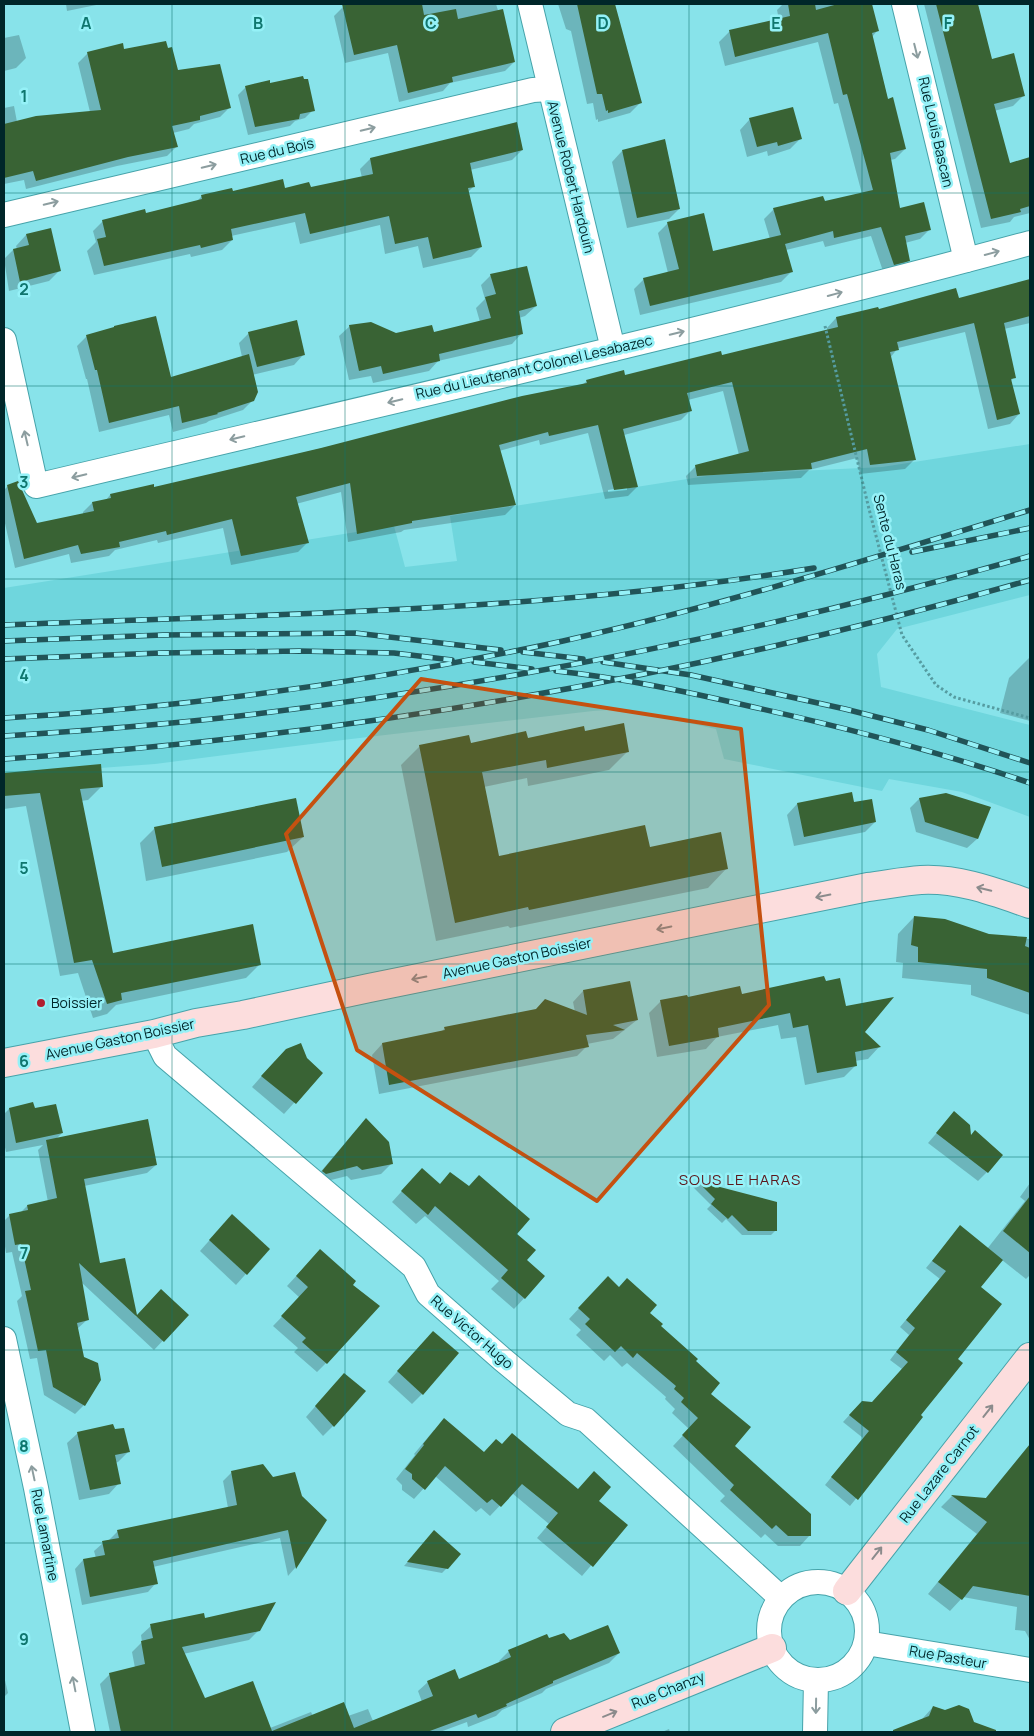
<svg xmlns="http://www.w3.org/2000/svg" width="1034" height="1736" font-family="Manrope,sans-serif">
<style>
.built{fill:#6fd6dd}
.shadow{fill:#0003;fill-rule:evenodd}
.building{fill:#396334}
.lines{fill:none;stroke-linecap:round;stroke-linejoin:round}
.street-casing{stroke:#46a3aa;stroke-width:26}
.secondary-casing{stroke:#46a3aa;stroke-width:30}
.path{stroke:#559ca1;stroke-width:3;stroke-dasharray:2.5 2.5;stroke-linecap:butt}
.street{stroke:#fff;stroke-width:24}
.secondary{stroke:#fcdddd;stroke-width:28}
.rail-casing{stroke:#215458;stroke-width:5.5}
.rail{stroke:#95f1f7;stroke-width:4;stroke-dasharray:11;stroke-linecap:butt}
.oneway{stroke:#8c9d9f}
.oneway2{stroke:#8b8b8c}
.marked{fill:#c55110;fill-opacity:0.2;stroke:#c55110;stroke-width:4;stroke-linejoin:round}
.grid{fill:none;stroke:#0f766e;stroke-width:1;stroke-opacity:0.55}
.poi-dot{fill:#b11f30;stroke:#95f1f7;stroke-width:2}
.labels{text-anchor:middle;stroke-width:5;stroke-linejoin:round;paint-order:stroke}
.street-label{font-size:14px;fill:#002629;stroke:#95f1f7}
.poi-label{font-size:14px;fill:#002629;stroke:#95f1f7;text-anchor:start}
.neighbourhood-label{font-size:15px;letter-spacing:1px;fill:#5c171b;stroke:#95f1f7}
.grid-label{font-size:16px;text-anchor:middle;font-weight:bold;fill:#0f766e;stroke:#95f1f7;stroke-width:5;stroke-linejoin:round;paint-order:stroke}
</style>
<rect width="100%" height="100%" fill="#88e3ea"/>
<polygon class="built" points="1030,444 1030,595 897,629 877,654 881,687 1030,725 1030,817 962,792 889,779 882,791 724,759 716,729 624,709 593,711 351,739 155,764 4,775 4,588 394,526 405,567 457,561 450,516 713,475 882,467"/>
<g class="shadow">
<polygon points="66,4 101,4 67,11"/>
<polygon points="357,4 496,4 514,62 505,71 450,83 443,91 399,102 388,53 345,63 334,16 343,7"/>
<polygon points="558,4 614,4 640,103 630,113 598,122 598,119 596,120 593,103 587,104 571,31 566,29"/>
<polygon points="783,4 871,4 877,31 872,37 888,100 905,149 895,159 890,160 899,209 930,229 920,239 905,243 908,260 898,270 884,274 871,236 825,247 823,241 786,250 791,272 781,282 640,315 634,289 644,279 668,273 658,233 668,223 712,253 770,239 764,219 774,209 824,202 862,194 838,103 834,104 818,42 725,66 719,42 729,32 779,20 777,10"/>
<polygon points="924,4 976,4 991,60 1023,96 1013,106 994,111 1009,165 1030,159 1030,213 1014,217 1010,222 981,228"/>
<polygon points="4,34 4,38 19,35 26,58 16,68 4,71"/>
<polygon points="124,51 177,72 230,107 220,117 194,124 189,129 173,133 177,146 167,156 117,166 26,189 24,180 4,184 4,108 14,106 17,122 90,112 78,63 88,53"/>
<polygon points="269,85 313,110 305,118 295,121 290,126 248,135 238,95 246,87"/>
<polygon points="750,119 801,138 790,149 768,156 767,151 747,157 740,130"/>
<polygon points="522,150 512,160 470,170 474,186 467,193 481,247 471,257 423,268 418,246 385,254 380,225 300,244 295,222 231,236 232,240 222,250 191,257 190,254 94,275 87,251 96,242 93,231 103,221 145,214 197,201 202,196 284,189 310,189 362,178 360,169 370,159"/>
<polygon points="622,151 679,209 669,219 627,228 612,162"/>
<polygon points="50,230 59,271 49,281 9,291 4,259 13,250 17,249 16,246 26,235"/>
<polygon points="491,275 536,306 525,316 519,318 522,333 512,344 438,361 429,371 373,383 371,376 349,380 339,336 350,326 396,334 433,333 480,322 476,308 485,299 481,285"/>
<path d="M1030,281v42l-26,6 10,48 -3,4 8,33 -9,10 -22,5 -23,-97 -67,16 -8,10 25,101 -10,10 -45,5 -3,-16 -48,12 -8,8 -113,7 -2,-9 10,-10 43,-11 -16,-64 -35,9 2,11 -9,9 -57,15 13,52 -9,9 -23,3 -17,-66 -48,12 -1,-5 -40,11 16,54 -10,10 -101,15 -3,2 -53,10 -7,-50 -45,12 11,39 -9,9 -67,13 -8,-37 -65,15 -1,-3 -42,10 -6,6 -38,7 -2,-9 -54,14 -11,-49v-29l4,-4 29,39 46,-11v-2l9,-9 14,-3 4,-5 44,-6 428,-104 5,-4 37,-4 97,-21 106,-25v-3l9,-10 42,-8 80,-10zM627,487v3l-19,2v-2z"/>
<polygon points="249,333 304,354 294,365 252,375 253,400 243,410 209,421 206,423 173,432 169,415 99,432 87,379 86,379 77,346 87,336 170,379 242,357 239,343"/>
<polygon points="1030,657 1030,721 1000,713 1009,678"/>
<polygon points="584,733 628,751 609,770 528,786 527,778 484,787 498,857 727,868 708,888 510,928 508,926 436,941 401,765 420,746 470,744"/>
<polygon points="100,766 102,786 88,800 81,801 112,954 260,964 246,978 116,1005 107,1014 93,1018 78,973 60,976 26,806 4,809 4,775"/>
<polygon points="919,799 989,807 977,839 967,848 916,832 910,808"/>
<polygon points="853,803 875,822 865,832 794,846 787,815 797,804"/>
<polygon points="155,828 303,837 287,852 146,881 140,843"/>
<polygon points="914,917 989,936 1030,939 1030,1015 971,995 971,985 902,978 903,963 896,962 898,934"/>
<polygon points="825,982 863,1032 879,1047 868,1059 855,1061 856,1065 844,1077 805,1085 796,1037 781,1039 778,1025 717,1037 706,1049 657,1057 649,1013 661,1001 741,995"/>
<polygon points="583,991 637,1020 613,1039 587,1044 587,1046 577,1056 379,1094 372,1055 382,1044 440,1033 445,1028 575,1012 573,1002"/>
<polygon points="306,1059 321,1073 284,1114 252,1087 275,1061"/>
<polygon points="32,1103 34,1110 62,1133 55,1140 156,1165 147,1173 84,1186 99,1264 124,1259 136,1317 153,1299 187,1315 154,1350 81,1282 87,1320 77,1329 83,1358 100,1380 84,1405 75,1414 44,1395 37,1358 30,1359 17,1301 22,1296 12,1252 6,1253 4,1240 4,1221 10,1215 20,1213 27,1206 48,1202 38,1150 43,1145 6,1152 4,1143 4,1114 9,1109"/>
<polygon points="954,1113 970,1138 987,1172 978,1181 928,1143"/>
<polygon points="356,1130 391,1164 381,1174 351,1180 347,1176 315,1184 312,1182"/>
<polygon points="412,1180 440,1185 544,1277 514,1309 491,1289 499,1281 425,1216 416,1224 392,1202"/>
<polygon points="697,1183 776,1203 776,1230 771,1235 742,1235 726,1219 722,1223 707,1209 711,1205 693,1187"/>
<polygon points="1030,1183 1030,1275 1026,1279 1002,1260 979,1287 957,1359 919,1416 922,1417 850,1506 825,1485 863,1438 843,1422 855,1409 872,1403 902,1369 890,1360 909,1335 900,1327 940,1279 926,1268 954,1234 987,1249 1025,1201 1020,1197"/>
<polygon points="222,1226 268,1249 236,1285 200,1251"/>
<polygon points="311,1260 351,1285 326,1363 317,1372 294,1352 298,1348 273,1326 300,1298 287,1286"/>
<polygon points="598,1288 648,1313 694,1361 733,1446 810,1535 800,1546 778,1546 765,1534 761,1538 720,1501 725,1496 673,1446 689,1429 672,1413 675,1409 665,1399 666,1397 627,1363 622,1367 610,1355 604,1361 576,1335 581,1330 569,1319"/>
<polygon points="423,1343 422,1394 412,1404 388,1382"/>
<polygon points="334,1385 333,1426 323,1436 306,1417"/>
<polygon points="434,1430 483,1453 577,1490 597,1501 626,1525 582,1576 537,1538 549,1524 512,1493 490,1516 481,1508 476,1512 435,1476 414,1499 402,1490 402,1485 396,1479 415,1455 414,1454"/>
<polygon points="114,1431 128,1452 118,1462 115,1463 119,1483 109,1494 79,1500 67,1443 78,1433"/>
<polygon points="1030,1444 1030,1484 1019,1497 1030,1505 1030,1640 1025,1631 1015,1630 1017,1607 963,1597 950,1611 928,1594 977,1534 941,1507 952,1496 985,1499"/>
<polygon points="232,1472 301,1497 325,1520 295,1568 288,1576 280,1538 153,1567 156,1583 148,1592 82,1605 75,1569 83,1560 96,1558 94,1551 103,1543 109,1540 118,1531 228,1508 223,1481"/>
<polygon points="430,1537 447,1568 442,1573 404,1566"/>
<polygon points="204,1620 259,1630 249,1640 183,1654 205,1700 270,1728 311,1712 313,1716 348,1716 368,1709 373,1721 422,1702 418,1691 428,1682 458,1681 500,1663 499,1661 509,1651 548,1640 570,1642 619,1653 609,1663 546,1689 542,1693 502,1710 496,1716 468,1727 467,1722 440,1732 110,1732 100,1684 110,1674 135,1668 132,1652 142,1642 141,1635 151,1626"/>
<polygon points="4,1676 8,1693 4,1697"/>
<polygon points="933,1707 973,1723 997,1732 917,1732 923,1718"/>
<polygon points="669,1729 670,1732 662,1732"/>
</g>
<g class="building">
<polygon points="342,4 422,4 424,15 456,9 458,19 503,9 515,62 452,77 453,82 408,93 397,45 354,55"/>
<polygon points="577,4 615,4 642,103 608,113 608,110 606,111 602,94 597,94"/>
<polygon points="788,4 815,4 816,10 838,4 872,4 879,31 872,33 888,99 893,97 906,149 890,153 900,208 924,202 931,230 905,236 910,261 894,265 881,227 834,238 833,231 785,244 793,272 650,306 643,278 679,269 667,222 704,213 713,251 781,235 773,208 823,196 825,201 873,190 847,94 843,95 828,33 735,57 729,30 790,16"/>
<polygon points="936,4 978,4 992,59 1014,53 1025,96 994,104 1010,163 1030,157 1030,206 1020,209 1021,212 991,219"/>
<polygon points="166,41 168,48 172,47 178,70 220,64 231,108 200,116 200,120 172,126 178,147 128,157 36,181 33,171 4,178 4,124 36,116 101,110 87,52 123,43 124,49"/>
<polygon points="303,76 304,79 308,79 315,111 300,114 299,119 255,127 245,86 270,80 270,83"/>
<polygon points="793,107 802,139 778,146 777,142 757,147 749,118"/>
<polygon points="517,122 523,150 470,163 475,187 468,188 482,247 433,259 428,237 395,244 389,216 310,234 305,213 231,229 233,240 201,248 200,245 104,266 97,239 106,237 102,220 145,209 146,213 202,199 201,195 232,188 233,191 283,179 285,188 309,182 311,187 373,174 370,158"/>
<polygon points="665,139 680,209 637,218 622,150"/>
<polygon points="51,228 61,271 20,282 13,249 29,245 26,234"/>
<polygon points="527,266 537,306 519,311 523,334 439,354 440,361 383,374 381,366 359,371 349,325 371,322 396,333 432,325 434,332 491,318 485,297 496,294 490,274"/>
<polygon points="1030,279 1030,316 1004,323 1016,378 1011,379 1020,414 997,420 974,323 897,342 899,350 890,352 916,460 870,465 867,449 811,463 812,469 697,476 695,465 749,451 732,382 687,393 692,411 623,429 638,487 614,490 598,425 549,436 548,432 499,445 516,505 412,521 412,523 357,534 350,483 296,497 309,543 241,556 232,519 167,535 166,531 119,542 120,547 81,554 78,545 24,559 7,485 18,481 37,523 94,511 92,502 111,498 110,494 154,484 154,487 321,448 522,396 587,383 586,380 624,370 625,375 721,351 722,355 838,327 836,317 878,307 879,309 956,288 959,298"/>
<polygon points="156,316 171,377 249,354 258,392 254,401 217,413 218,414 182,423 179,406 109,423 97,370 95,370 86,335 114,327 114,326"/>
<polygon points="297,320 305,355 257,367 248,332"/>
<polygon points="624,723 629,752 547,768 546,760 482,772 499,856 645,825 650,847 721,832 728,869 529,910 528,907 455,923 419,745 469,735 471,743 526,731 528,738 584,726 585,731"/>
<polygon points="101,764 103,787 80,789 113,953 253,924 261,965 121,993 122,1000 107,1004 92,960 74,963 40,793 4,796 4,773"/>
<polygon points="852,792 854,802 872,799 876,822 804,837 797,803"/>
<polygon points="946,793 991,807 978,839 925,822 919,798"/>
<polygon points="296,798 304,837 162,867 154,827"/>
<polygon points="914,916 945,919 989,934 1027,937 1025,946 1030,948 1030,993 987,978 987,969 918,962 918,947 911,945"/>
<polygon points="824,976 826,981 840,978 846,1006 894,997 865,1032 881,1047 855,1052 857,1066 817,1073 808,1025 793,1028 790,1013 718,1028 719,1037 669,1046 660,1000 687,995 688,997 740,986 742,994"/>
<polygon points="630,981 638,1020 613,1025 625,1030 586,1035 589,1047 389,1085 382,1043 445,1030 444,1027 536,1009 545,999 587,1015 583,990"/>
<polygon points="301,1043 307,1058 323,1073 296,1104 261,1076 286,1049"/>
<polygon points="33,1102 35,1108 56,1104 63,1133 16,1143 9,1108"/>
<polygon points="954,1111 970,1125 971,1135 975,1130 1003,1155 988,1173 936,1133"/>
<polygon points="366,1118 389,1142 393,1164 362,1170 357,1166 326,1174 322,1171"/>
<polygon points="148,1119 157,1165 84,1179 100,1263 125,1258 137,1315 161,1289 189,1315 164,1342 79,1263 89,1320 77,1323 84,1357 98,1363 101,1380 85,1406 53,1387 46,1350 38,1351 25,1291 31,1290 21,1244 15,1245 9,1214 28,1210 27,1205 57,1198 46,1140"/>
<polygon points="422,1168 440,1184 450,1172 469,1186 479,1175 530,1219 517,1234 536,1250 527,1260 545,1276 525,1299 501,1278 508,1270 435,1206 428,1215 401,1191"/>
<polygon points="697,1181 777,1202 777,1231 748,1231 732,1215 728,1219 711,1204 715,1199"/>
<polygon points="1030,1196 1030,1253 1003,1231"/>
<polygon points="232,1214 270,1249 247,1275 209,1240"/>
<polygon points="960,1225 1003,1260 981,1287 1002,1304 958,1359 963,1363 921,1415 923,1417 858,1500 831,1477 869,1431 849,1415 862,1401 872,1402 908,1362 896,1352 915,1328 906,1320 946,1271 932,1261"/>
<polygon points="320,1249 356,1281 353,1285 380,1306 327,1364 302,1342 306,1338 281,1316 308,1287 296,1276"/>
<polygon points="608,1276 619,1287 627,1278 657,1305 650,1313 663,1324 661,1326 698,1359 696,1361 720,1383 711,1394 751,1427 735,1446 811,1514 811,1536 788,1536 776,1525 772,1529 730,1490 734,1485 682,1435 698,1418 681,1402 684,1398 674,1389 676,1386 637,1353 633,1358 621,1346 615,1352 585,1324 590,1319 578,1308"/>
<polygon points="433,1331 459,1353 423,1395 397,1371"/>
<polygon points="344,1373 366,1391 334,1427 315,1406"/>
<polygon points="444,1418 484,1452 496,1439 502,1444 512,1433 578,1489 594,1471 611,1487 599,1501 628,1525 593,1567 546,1527 558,1513 522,1484 501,1507 492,1499 487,1503 445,1466 425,1490 412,1479 412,1474 405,1469 424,1445 423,1444"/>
<polygon points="113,1424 115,1429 124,1428 130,1452 115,1455 121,1484 90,1490 77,1432"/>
<polygon points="1030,1444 1030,1596 973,1586 962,1600 938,1582 987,1522 951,1495 986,1498"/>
<polygon points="263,1464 273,1477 295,1472 302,1496 327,1520 296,1569 288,1530 153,1561 158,1584 90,1597 83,1559 105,1555 102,1541 119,1538 117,1530 237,1505 231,1471"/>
<polygon points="434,1530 461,1554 448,1569 407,1562"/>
<polygon points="276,1602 260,1631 182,1647 205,1698 253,1681 272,1731 344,1702 354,1728 433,1696 427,1681 455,1669 459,1679 511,1657 508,1650 547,1634 549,1638 564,1633 570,1640 608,1625 620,1653 553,1681 553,1683 506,1704 507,1706 478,1718 476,1714 427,1732 121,1732 109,1673 145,1664 141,1641 153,1638 150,1624 204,1613 205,1618"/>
<polygon points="959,1705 969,1709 974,1722 996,1730 996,1732 893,1732 893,1730 929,1716 933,1706 945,1710"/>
</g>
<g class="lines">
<defs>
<g id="street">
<polyline points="530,4 613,349"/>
<polyline points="904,4 966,260"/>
<polyline points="4,215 533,90 550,89"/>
<path d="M4,340l32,146c332,-79 665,-154 994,-243"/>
<polyline points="154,1034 165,1056 414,1267 428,1294 502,1359 568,1414 586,1420 781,1598"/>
<polyline points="4,1339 36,1488 83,1732"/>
<circle cx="818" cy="1631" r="49"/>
<polyline points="866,1643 1030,1670"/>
<polyline points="815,1732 816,1680"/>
</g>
<g id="secondary">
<path d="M4,1063l150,-29 42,-11 47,-8 126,-27 499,-101c17,-2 36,-6 53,-7 38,-2 74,12 109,24"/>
<polyline points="847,1591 1030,1357"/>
<polyline points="565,1732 772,1648"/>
</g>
</defs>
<use href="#street" class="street-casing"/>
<use href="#secondary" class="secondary-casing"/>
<polyline class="path" points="825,326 869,509 902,635 936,685 954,697 1030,718"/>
<use href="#street" class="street"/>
<use href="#secondary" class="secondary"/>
<defs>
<g id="rail">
<polyline points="912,552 1030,528"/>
<path d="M4,625c270,-11 542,-13 810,-57"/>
<polyline points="4,641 163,635 355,633 501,650"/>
<polyline points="523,652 583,659"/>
<polyline points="4,659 161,653 299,651 394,653 452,660"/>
<polyline points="474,662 532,669"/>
<polyline points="603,662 691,675 845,709 928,730 1030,763"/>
<path d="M556,671c67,7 132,21 197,36 94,21 187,45 277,76"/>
<path d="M4,718c189,-11 373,-37 559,-77 158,-35 313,-84 467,-131"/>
<path d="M4,736c78,-5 157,-11 235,-20 268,-32 532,-86 791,-160"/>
<path d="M4,759c347,-23 692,-83 1026,-179"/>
</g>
</defs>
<use href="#rail" class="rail-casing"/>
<use href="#rail" class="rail"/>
</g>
<defs><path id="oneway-shaft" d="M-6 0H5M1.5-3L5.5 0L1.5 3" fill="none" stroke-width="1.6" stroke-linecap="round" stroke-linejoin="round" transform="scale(1.25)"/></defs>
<g class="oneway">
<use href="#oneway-shaft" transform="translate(916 51) rotate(76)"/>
<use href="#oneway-shaft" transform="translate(368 129) rotate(-13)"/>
<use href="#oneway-shaft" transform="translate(209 166) rotate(-13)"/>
<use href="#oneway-shaft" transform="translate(51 203) rotate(-13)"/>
<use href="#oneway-shaft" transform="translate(992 253) rotate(-15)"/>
<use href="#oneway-shaft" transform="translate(835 294) rotate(-15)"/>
<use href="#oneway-shaft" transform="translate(677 333) rotate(-14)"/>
<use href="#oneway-shaft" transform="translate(395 401) rotate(167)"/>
<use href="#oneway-shaft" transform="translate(26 438) rotate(-103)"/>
<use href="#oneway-shaft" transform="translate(237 438) rotate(167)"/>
<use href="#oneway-shaft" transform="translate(79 476) rotate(167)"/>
<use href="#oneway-shaft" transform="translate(33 1473) rotate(-102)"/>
<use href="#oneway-shaft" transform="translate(74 1684) rotate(-101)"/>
<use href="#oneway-shaft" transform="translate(816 1706) rotate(91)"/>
</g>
<g class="oneway2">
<use href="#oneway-shaft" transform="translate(984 889) rotate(-166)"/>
<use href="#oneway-shaft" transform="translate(823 896) rotate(169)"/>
<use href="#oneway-shaft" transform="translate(664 928) rotate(168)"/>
<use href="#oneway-shaft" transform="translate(419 978) rotate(169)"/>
<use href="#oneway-shaft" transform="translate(988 1411) rotate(-52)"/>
<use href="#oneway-shaft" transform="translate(877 1553) rotate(-52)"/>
<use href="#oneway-shaft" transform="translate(610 1714) rotate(-22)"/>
</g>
<path class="marked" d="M421,679l320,50 28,276 -172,196 -240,-151 -71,-216z"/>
<path class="grid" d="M172,4v1728M345,4v1728M517,4v1728M689,4v1728M862,4v1728M4,193h1026M4,386h1026M4,579h1026M4,772h1026M4,964h1026M4,1157h1026M4,1350h1026M4,1543h1026"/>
<circle class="poi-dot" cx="41" cy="1003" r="5"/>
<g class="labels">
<g class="street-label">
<text transform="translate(936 132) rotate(77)" y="5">Rue Louis Bascan</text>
<text transform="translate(277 151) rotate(-13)" y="5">Rue du Bois</text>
<text transform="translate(571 177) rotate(76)" y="5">Avenue Robert Hardouin</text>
<text transform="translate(534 367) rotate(-13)" y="5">Rue du Lieutenant Colonel Lesabazec</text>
<text transform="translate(890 542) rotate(76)" y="5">Sente du Haras</text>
<text transform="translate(517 958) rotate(-12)" y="5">Avenue Gaston Boissier</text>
<text transform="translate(120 1039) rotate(-12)" y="5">Avenue Gaston Boissier</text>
<text transform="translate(472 1332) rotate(41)" y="5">Rue Victor Hugo</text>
<text transform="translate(939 1474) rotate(-52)" y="5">Rue Lazare Carnot</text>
<text transform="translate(45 1535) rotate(79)" y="5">Rue Lamartine</text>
<text transform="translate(948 1657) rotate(10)" y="5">Rue Pasteur</text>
<text transform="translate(668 1690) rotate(-22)" y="5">Rue Chanzy</text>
</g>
<g class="poi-label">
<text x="51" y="1008">Boissier</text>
</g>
<g class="neighbourhood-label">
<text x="740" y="1185">SOUS LE HARAS</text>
</g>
</g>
<g class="grid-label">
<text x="86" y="29">A</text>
<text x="258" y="29">B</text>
<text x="431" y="29">C</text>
<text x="603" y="29">D</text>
<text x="776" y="29">E</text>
<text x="948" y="29">F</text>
<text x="24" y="102">1</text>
<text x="24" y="295">2</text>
<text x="24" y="488">3</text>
<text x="24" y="681">4</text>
<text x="24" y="874">5</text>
<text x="24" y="1067">6</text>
<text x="24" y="1259">7</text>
<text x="24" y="1452">8</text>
<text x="24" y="1645">9</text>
</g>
<rect width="1034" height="1736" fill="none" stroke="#002629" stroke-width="10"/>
</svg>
